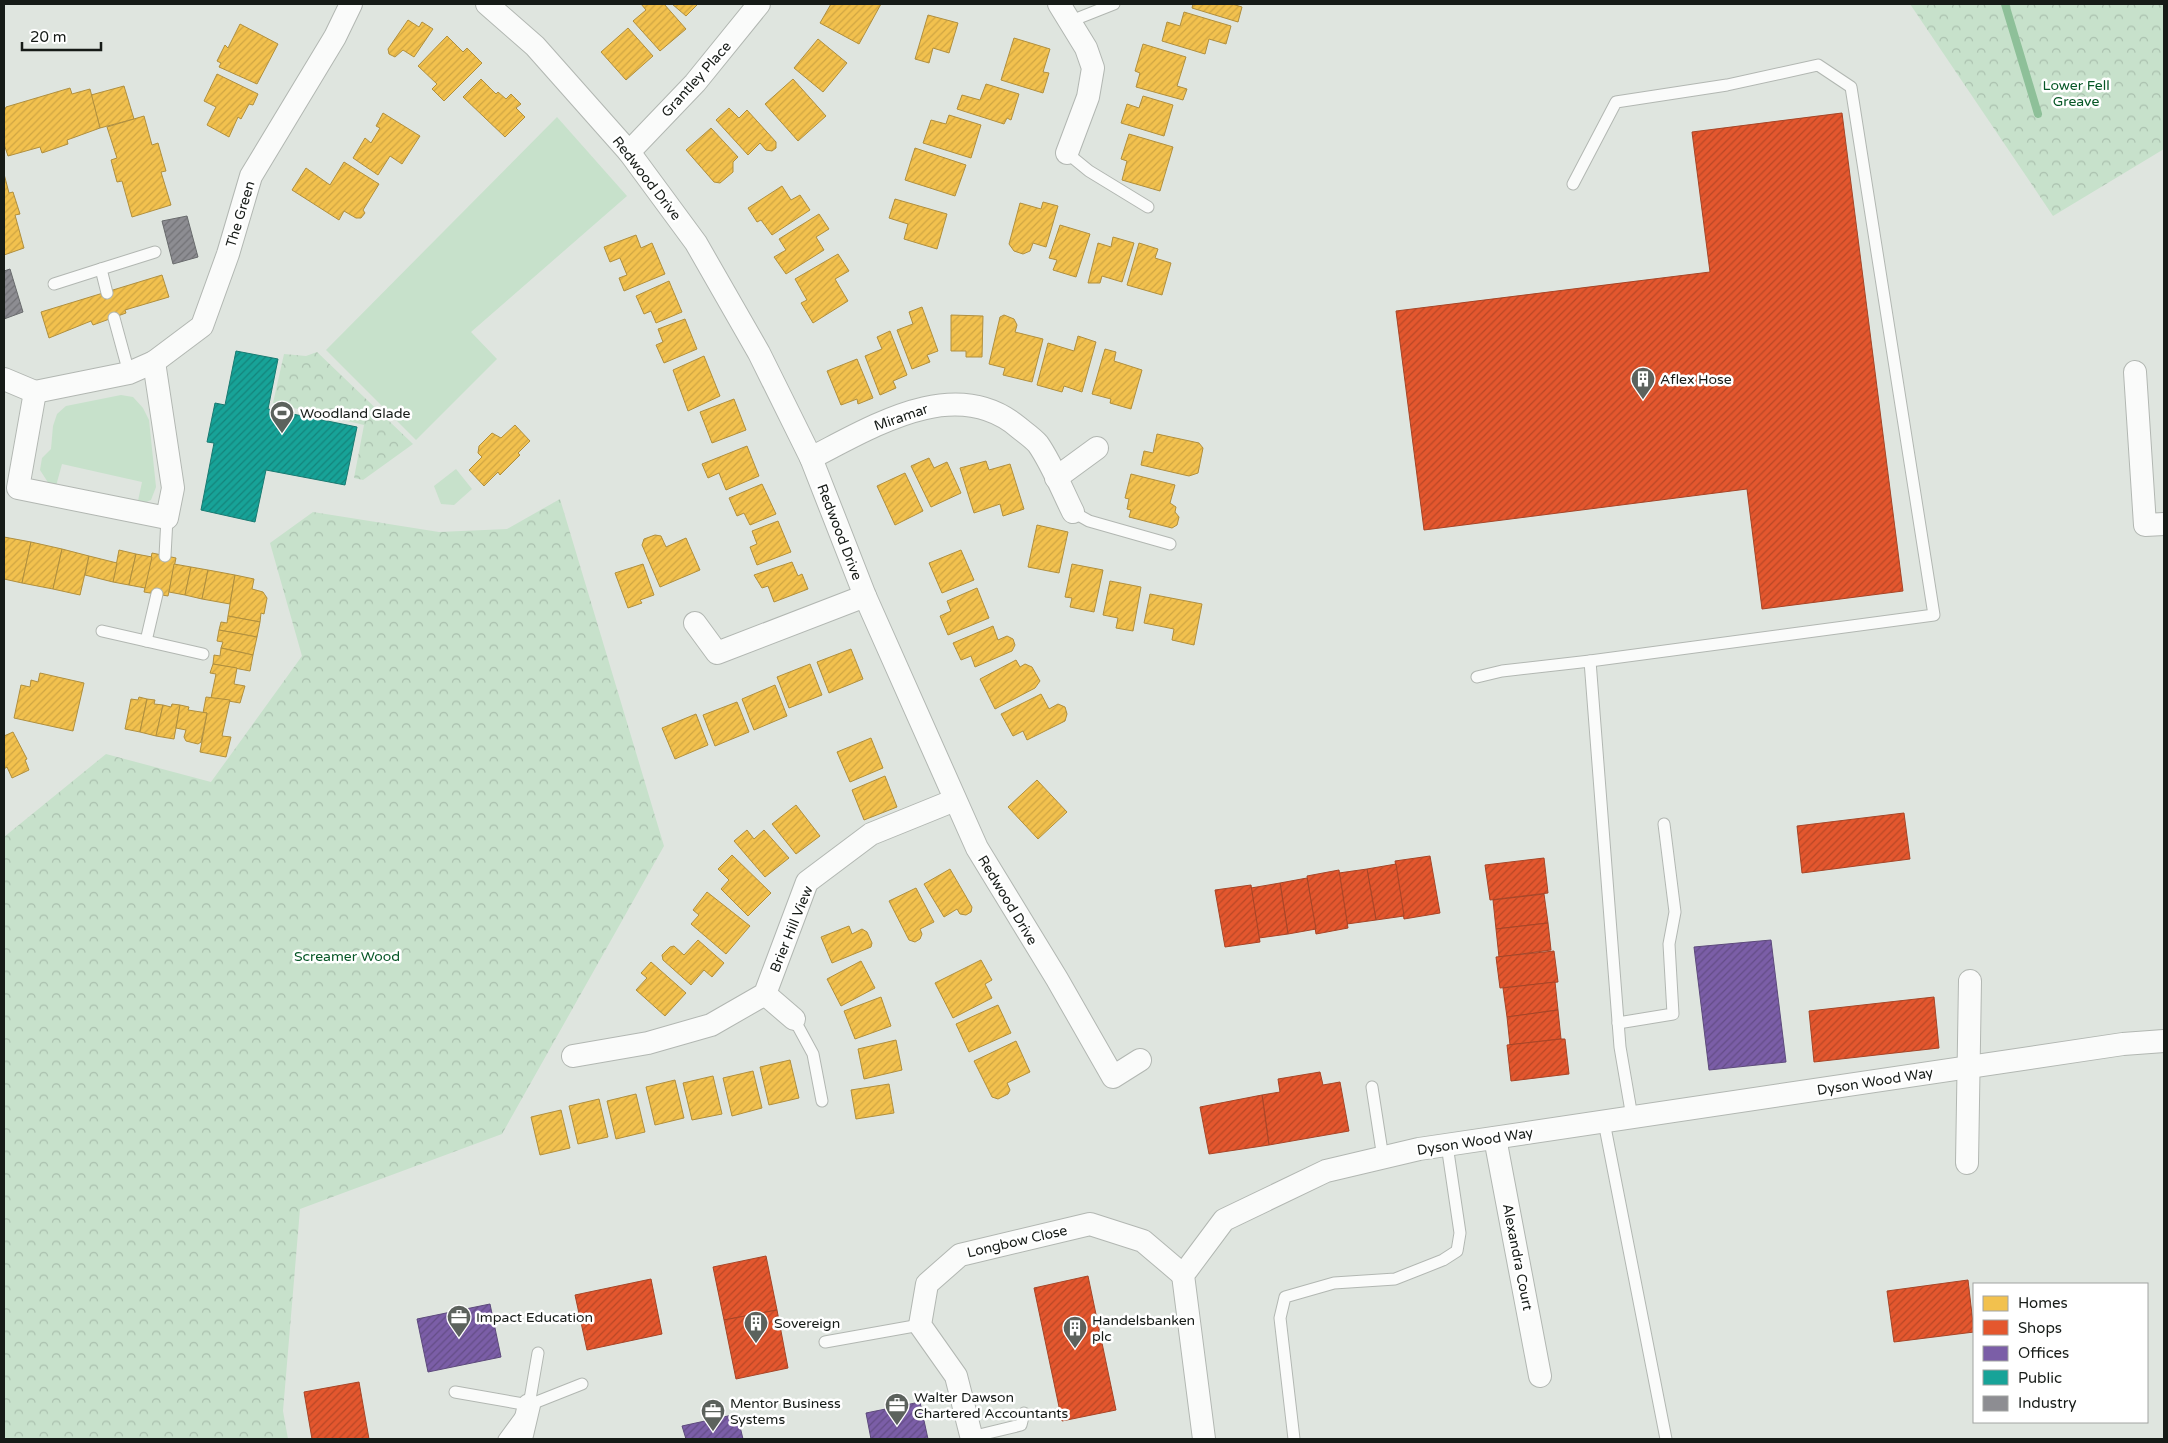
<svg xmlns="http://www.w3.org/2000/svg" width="2168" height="1443" font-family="'Varela Round',sans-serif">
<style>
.green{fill:#c7e1cb}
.forest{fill:url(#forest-crowns)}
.homes{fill:url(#homes-hatch);stroke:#b08f3e}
.shops{fill:url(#shops-hatch);stroke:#a64527}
.offices{fill:url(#offices-hatch);stroke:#5d4a7c}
.public{fill:url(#public-hatch);stroke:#177a71}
.industry{fill:url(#industry-hatch);stroke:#696b6d}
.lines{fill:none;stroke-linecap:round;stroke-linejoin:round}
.stream{stroke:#8ec099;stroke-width:8}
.service-casing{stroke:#b2b7b2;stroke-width:13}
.minor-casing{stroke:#b2b7b2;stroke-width:24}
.service{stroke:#fafbfa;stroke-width:11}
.minor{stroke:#fafbfa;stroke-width:22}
.labels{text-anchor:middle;stroke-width:5;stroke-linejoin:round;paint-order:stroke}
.street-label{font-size:14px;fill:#161b17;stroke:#fff}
.park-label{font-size:14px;fill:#065726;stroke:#fff}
.poi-label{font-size:14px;fill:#161b17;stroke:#fff;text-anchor:start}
</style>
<defs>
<pattern id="forest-crowns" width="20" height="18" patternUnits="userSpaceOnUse" patternTransform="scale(1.25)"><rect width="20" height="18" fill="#c7e1cb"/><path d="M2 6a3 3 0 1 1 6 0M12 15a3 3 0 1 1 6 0" fill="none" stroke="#aac0ae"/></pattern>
<pattern id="homes-hatch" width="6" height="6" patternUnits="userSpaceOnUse" patternTransform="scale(1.25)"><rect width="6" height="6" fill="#f2c14e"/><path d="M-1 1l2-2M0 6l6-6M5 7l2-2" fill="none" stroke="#cfa543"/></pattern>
<pattern id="shops-hatch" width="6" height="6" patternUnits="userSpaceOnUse" patternTransform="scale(1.25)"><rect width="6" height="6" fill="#e4572e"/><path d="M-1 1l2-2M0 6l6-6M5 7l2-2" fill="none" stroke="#b84726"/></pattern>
<pattern id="offices-hatch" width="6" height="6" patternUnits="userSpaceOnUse" patternTransform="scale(1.25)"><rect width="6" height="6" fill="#7b5ea7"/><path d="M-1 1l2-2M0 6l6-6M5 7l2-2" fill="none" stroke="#644d87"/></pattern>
<pattern id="public-hatch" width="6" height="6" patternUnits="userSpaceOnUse" patternTransform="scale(1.25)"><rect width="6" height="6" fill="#17a398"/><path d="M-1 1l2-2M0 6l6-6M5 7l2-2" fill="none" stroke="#14847b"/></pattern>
<pattern id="industry-hatch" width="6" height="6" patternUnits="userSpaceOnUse" patternTransform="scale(1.25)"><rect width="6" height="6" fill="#8d8d92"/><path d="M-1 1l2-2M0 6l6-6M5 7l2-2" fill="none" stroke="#727276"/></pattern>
</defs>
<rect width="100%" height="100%" fill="#dfe5df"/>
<g class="green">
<polygon points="557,117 627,196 471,332 497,359 416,440 326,350"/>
<polygon points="121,395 133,397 143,408 149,420 156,487 151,500 144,503 138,501 142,482 62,464 56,486 49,484 40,470 42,458 51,449 53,426 57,414 66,406"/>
<polygon points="456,469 472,489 454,505 441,504 434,486"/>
</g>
<g class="forest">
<polygon points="1910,4 2164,4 2164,149 2053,216"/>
<polygon points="317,352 413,444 363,480 354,478 364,425 273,403 284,354 306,356"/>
<polygon points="560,499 664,846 502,1134 300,1209 283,1411 288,1439 4,1439 4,837 106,754 211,782 302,656 270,543 313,512 439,532 507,529"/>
</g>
<g class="homes">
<polygon points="641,4 664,4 686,29 660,51 633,21 646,10"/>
<polygon points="672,4 698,4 686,16"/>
<polygon points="831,4 881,4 859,44 820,23"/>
<polygon points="1193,4 1232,4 1242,7 1238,22 1192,8"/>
<polygon points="1184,12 1231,26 1226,44 1209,39 1205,54 1162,41 1167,22 1180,26"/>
<polygon points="928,15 958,23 949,53 933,48 929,63 915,59"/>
<polygon points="408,20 419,27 422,22 433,29 414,57 403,50 395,57 389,54 388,49"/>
<polygon points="240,24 278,44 257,84 219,67 221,63 217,61 225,45 228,48"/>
<polygon points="628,28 653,56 626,80 601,52"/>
<polygon points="447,36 463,52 467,48 482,63 444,101 432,89 437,84 418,66"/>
<polygon points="1014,38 1050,49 1043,72 1049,73 1043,93 1001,80"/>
<polygon points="818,39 847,63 823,92 794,68"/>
<polygon points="1143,44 1186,57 1177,86 1187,89 1183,100 1136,87 1140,73 1135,71"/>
<polygon points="217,74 258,94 253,105 249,104 241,119 238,117 229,137 207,125 216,107 204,101"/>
<polygon points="481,79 496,94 498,92 506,99 511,94 521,104 516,108 525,117 505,137 463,97"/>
<polygon points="793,79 826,116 798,141 765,104"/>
<polygon points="986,84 1019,94 1011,120 1007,118 1004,124 957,109 962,95 980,100"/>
<polygon points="124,86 134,119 100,128 91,95"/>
<polygon points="70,88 72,94 90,89 100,128 67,140 68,144 42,153 40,147 8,156 4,144 4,112 6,107"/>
<polygon points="1143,96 1173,105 1164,136 1121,123 1127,104 1139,108"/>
<polygon points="729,108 739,118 747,110 776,142 776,148 772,151 766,150 760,143 748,155 716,120"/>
<polygon points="383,113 420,136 402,164 390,156 378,175 353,158 365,138 371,143 380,128 376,126"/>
<polygon points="949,115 981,125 971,158 923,143 931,120 946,124"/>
<polygon points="144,116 152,145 158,143 166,171 161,172 171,205 132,217 122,181 117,182 111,160 117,158 107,127"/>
<polygon points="711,128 738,157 733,162 733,172 720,183 714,182 686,150"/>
<polygon points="1129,134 1173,147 1160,191 1122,180 1127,161 1121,159"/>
<polygon points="915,148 966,165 955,196 905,180"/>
<polygon points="344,162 379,184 363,210 365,213 361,218 356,218 344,211 339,220 292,190 306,168 330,185"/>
<polygon points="4,174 9,193 13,192 20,214 15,215 24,248 4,255"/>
<polygon points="782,186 791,200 800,195 810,210 772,235 761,220 757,222 748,208"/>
<polygon points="895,199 947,214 937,249 904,239 908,224 889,218"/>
<polygon points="1043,202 1058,206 1046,247 1033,243 1030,251 1023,254 1014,251 1009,244 1020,203 1041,209"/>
<polygon points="819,214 829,229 816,237 824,250 786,274 774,257 786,250 779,239"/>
<polygon points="1060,225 1090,234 1076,277 1053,270 1057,260 1049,258"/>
<polygon points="636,235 641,248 652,243 665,274 624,291 619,278 627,275 620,258 610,262 604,247"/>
<polygon points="1113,237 1134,243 1122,282 1102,276 1100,283 1088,283 1098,243 1111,247"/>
<polygon points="1139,243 1158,249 1155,258 1171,263 1162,295 1127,285"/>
<polygon points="838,254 849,271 835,279 848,301 813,323 801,303 807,300 795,279"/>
<polygon points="162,275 169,297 125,310 126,313 93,325 91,321 49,338 41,312"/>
<polygon points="669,281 682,312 656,323 651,311 644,314 636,296"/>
<polygon points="922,307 938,351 927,355 930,362 912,369 897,330 913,324 909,312"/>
<polygon points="951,315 983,316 982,357 966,357 966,351 951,351"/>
<polygon points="1004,315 1014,319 1017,325 1015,332 1043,339 1032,382 1003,375 1005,368 989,364 1000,317"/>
<polygon points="685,319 697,349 664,363 656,345 663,342 658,329"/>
<polygon points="890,331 907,375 893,381 896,388 880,395 865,356 882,349 877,337"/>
<polygon points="1078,336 1096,342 1082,392 1064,386 1062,392 1037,385 1048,343 1074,351"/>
<polygon points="1105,349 1116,352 1114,361 1142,370 1131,409 1110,403 1111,399 1092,394"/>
<polygon points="704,356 720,396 688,411 673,370"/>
<polygon points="857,359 873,398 858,404 857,399 841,405 827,371"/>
<polygon points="734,399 746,430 712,443 700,412"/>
<polygon points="515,425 530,441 518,453 520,455 500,475 498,472 484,486 469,470 482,457 478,453 479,446 492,433 501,438"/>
<polygon points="1157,434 1199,443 1203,448 1198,473 1189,476 1141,465 1144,451 1153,453"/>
<polygon points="747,446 759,476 726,490 719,473 708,478 702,464"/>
<polygon points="929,458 934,468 947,462 961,493 931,507 911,466"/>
<polygon points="986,461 989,470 1010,464 1024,509 1003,516 1000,504 974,513 960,468"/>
<polygon points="905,473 923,511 895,525 877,486"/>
<polygon points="1131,474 1175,485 1170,503 1176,507 1175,512 1179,517 1177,525 1172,528 1129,517 1131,510 1127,509 1129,499 1125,498"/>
<polygon points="762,484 776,514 750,525 744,513 737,516 729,498"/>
<polygon points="778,521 791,552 757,565 750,547 757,544 752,531"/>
<polygon points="1037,525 1068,532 1059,573 1028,567"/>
<polygon points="655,535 661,536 666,547 686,538 700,570 660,587 642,545 644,539"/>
<polygon points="4,537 31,542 22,583 4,579"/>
<polygon points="31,542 62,549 53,589 22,583"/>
<polygon points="62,549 89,556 80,595 53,589"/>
<polygon points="119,550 136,554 129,585 113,582"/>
<polygon points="961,550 974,580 942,593 929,563"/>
<polygon points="152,553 176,558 168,596 144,592"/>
<polygon points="136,554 152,557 145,588 129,585"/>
<polygon points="89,556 117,563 113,582 85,575"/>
<polygon points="792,562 798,576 802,574 808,589 774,602 768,586 762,588 754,575"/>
<polygon points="174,564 191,567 185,595 169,592"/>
<polygon points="643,564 654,595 640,600 642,603 628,608 615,573"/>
<polygon points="1072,564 1103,570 1094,612 1070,607 1072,598 1065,597"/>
<polygon points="191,567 208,570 202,599 185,595"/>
<polygon points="208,570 235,575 230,604 202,599"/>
<polygon points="235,575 254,579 252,589 263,592 267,598 264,614 261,613 260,622 228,616"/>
<polygon points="1110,581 1141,587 1133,631 1116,628 1118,618 1103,615"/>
<polygon points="977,588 989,618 948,635 940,616 951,611 947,601"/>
<polygon points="1150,594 1202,604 1194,645 1172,640 1174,629 1144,623"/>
<polygon points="228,616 260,622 257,637 219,630 221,622 227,623"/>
<polygon points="993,626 998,640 1007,636 1013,639 1015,645 1012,651 975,667 971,656 961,660 953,643"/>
<polygon points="219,630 257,637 253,655 221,648 223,642 217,641"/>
<polygon points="221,648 253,655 250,671 213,664 214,655 220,656"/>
<polygon points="851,649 863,679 829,693 817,662"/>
<polygon points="1016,660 1020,667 1025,664 1032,667 1040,681 1035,688 995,709 980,679"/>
<polygon points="213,664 237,668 234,684 245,686 240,703 211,698 216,674 210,673"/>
<polygon points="810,664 822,695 789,708 777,677"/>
<polygon points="40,673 84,683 73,731 14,718 21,685 30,687 31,680 38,682"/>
<polygon points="775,685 787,716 754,730 742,699"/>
<polygon points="1041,694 1049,709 1058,704 1065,707 1067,714 1065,721 1027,740 1023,731 1013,736 1001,714"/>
<polygon points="139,697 147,699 140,732 125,729 131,699 138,700"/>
<polygon points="206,697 230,700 222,736 231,737 226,757 200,752 207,713 203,713"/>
<polygon points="147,699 155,700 154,704 163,705 156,736 140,732"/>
<polygon points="737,702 749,732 715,746 703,715"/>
<polygon points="172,704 180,705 174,739 156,736 163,705 171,707"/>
<polygon points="180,705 189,707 188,710 207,713 201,742 198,744 186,741 184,737 186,730 176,728"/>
<polygon points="696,714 708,745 675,759 662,728"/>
<polygon points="13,732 27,759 25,760 29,770 12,778 7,767 4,769 4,736"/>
<polygon points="871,738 883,768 850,782 837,752"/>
<polygon points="885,776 897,807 864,820 852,790"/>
<polygon points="1037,780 1067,812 1038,839 1008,807"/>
<polygon points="796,805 820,836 796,854 772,824"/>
<polygon points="747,830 754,839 764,830 789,858 765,877 734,841"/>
<polygon points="732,855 771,893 748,916 721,889 729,880 718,869"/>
<polygon points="950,869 972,907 971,912 966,915 960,914 957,909 944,917 924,884"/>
<polygon points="916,888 934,922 920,929 922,934 920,939 915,942 909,940 889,901"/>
<polygon points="707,892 750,926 726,954 691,924 699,915 693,910"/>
<polygon points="849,926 852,934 862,929 867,932 872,943 871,947 832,963 821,937"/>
<polygon points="698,940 724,963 712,977 704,970 691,985 663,960 662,955 670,947 674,946 684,955"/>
<polygon points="981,960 992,980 985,984 992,998 953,1018 935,983"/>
<polygon points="861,961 875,988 841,1006 827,979"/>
<polygon points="651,962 686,993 665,1016 636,990 647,978 641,973"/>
<polygon points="881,997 891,1026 855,1039 844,1011"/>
<polygon points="998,1005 1011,1033 969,1052 956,1024"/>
<polygon points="896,1040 902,1070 864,1079 858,1049"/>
<polygon points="1016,1041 1030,1072 1007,1083 1010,1090 1008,1094 998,1099 992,1097 974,1061"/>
<polygon points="790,1060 799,1098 769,1105 760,1067"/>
<polygon points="753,1071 762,1108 732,1116 723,1078"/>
<polygon points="713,1076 722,1114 692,1120 683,1083"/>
<polygon points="675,1080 684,1118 655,1125 646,1087"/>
<polygon points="889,1084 894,1113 856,1119 851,1090"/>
<polygon points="636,1094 645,1132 616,1139 607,1101"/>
<polygon points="599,1099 608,1137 578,1144 569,1106"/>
<polygon points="561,1110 570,1148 540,1155 531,1117"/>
</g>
<g class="shops">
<polygon points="1842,113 1903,591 1762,609 1747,489 1424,530 1396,311 1710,272 1692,132"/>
<polygon points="1904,813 1910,859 1802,873 1797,826"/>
<polygon points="1430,856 1440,913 1404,919 1395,861"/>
<polygon points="1544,858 1548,893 1490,900 1485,865"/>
<polygon points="1396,864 1404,916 1376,920 1367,869"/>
<polygon points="1367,869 1376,920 1347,924 1339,873"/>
<polygon points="1339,870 1348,928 1316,934 1307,876"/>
<polygon points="1307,878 1316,929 1288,934 1280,883"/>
<polygon points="1280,883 1288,934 1259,938 1251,888"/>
<polygon points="1251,885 1260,942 1225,947 1215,890"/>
<polygon points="1544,894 1548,923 1496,929 1493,900"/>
<polygon points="1548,923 1551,950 1499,957 1496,929"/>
<polygon points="1554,951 1558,982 1500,988 1496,957"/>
<polygon points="1555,982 1558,1010 1507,1017 1503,988"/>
<polygon points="1934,997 1939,1048 1814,1062 1809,1011"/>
<polygon points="1558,1010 1561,1039 1510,1045 1507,1017"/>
<polygon points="1561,1039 1565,1039 1569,1074 1511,1081 1507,1045"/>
<polygon points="1320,1072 1323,1085 1340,1082 1349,1131 1269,1145 1262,1095 1280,1092 1278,1079"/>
<polygon points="1262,1095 1269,1145 1209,1154 1200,1107"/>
<polygon points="766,1256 777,1310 724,1320 713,1267"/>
<polygon points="1088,1276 1116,1410 1062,1421 1034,1288"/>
<polygon points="651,1279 662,1334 587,1350 575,1295"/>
<polygon points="1968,1280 1974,1332 1894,1342 1887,1291"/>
<polygon points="777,1310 788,1368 736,1379 724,1320"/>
<polygon points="359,1382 369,1439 312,1439 304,1392"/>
</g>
<g class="offices">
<polygon points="1771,940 1786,1062 1709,1070 1694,947"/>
<polygon points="490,1304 501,1357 428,1372 417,1319"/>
<polygon points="920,1402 928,1439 871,1439 866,1413"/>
<polygon points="737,1414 743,1439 686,1439 682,1426"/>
</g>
<polygon class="public" points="236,351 278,359 268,409 357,427 345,485 266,470 255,522 201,510 214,443 207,442 215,403 225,405"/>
<g class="industry">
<polygon points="187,216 198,257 173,264 162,221"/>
<polygon points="10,269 23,312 4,319 4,271"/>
</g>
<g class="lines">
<polyline class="stream" points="2005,4 2038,114"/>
<defs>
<g id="service">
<polyline points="1071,21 1114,4"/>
<polyline points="1067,153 1089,171 1148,207"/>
<polyline points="54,284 101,269"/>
<polyline points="107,293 101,269 155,252"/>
<polyline points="114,318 129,373"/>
<polyline points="1073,512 1089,521 1170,544"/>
<polyline points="165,556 167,518"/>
<polyline points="102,631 146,641 157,594"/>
<polyline points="146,641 203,654"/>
<polyline points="1590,661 1620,1047 1632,1117"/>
<polyline points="1477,677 1502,671 1590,661 1934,615 1851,87 1818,65 1727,85 1616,102 1573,184"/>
<polyline points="794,1019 813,1054 822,1101"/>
<polyline points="1618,1023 1673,1014 1669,944 1675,912 1664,824"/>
<polyline points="1372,1087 1383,1158"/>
<polyline points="1604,1122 1666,1439"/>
<polyline points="825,1342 920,1325"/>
<polyline points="455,1392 529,1405 582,1384"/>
<polyline points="971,1437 1021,1425 1024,1413"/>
<polyline points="504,1439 529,1405 538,1353"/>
<polyline points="1294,1439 1280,1318 1285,1297 1334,1283 1395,1279 1443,1260 1457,1251 1460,1233 1447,1145"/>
</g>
<g id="minor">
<polyline points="487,4 535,46 629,152 696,243 759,353 811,458 865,596 977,848 1057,979 1113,1077 1140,1060"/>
<polyline points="1059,4 1086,48 1093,68 1088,97 1067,153"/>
<polyline points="629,152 695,83 759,4"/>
<polyline points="2135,372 2145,525 2164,524"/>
<polyline points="4,379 35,392 129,373 154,362 202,326 228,254 251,176 335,37 351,4"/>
<polyline points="35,392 18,488 167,518 173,488 154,362"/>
<path d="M811,458c61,-31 144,-84 207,-31 6,5 15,11 20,17 14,20 24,46 35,68"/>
<polyline points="1056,478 1097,448"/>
<polyline points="695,623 717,653 865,596"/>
<polyline points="765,994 794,1019"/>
<polyline points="573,1056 648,1043 711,1025 765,994 807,882 871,834 955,800"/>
<polyline points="1495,1138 1540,1376"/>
<polyline points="1967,1163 1970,981"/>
<polyline points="521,1439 529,1405"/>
<polyline points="972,1439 956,1376 920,1325 927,1284 960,1255 1090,1224 1143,1241 1183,1275"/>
<polyline points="1204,1439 1183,1275 1224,1220 1326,1171 1419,1149 2123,1044 2164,1041"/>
</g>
</defs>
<use href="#service" class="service-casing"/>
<use href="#minor" class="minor-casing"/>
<use href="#service" class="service"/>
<use href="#minor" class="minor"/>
</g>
<defs>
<symbol id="building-pin" viewBox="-11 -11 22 30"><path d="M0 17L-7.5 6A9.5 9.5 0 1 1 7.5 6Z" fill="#5c625d" stroke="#fff"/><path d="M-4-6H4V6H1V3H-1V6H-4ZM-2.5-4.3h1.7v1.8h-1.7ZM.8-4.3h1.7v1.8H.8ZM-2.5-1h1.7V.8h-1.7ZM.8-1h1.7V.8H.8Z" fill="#fff"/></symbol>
<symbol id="stadium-pin" viewBox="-11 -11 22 30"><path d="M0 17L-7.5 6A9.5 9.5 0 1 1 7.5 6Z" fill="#5c625d" stroke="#fff"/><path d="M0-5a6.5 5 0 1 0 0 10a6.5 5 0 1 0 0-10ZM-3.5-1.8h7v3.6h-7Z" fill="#fff"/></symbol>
<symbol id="office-pin" viewBox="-11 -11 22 30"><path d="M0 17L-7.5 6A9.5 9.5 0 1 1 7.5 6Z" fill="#5c625d" stroke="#fff"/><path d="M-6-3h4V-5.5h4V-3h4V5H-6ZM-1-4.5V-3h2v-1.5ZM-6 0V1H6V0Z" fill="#fff"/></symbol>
</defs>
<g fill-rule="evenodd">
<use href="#building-pin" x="1629" y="365" width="28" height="38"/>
<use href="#stadium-pin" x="268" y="399" width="28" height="38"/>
<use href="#office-pin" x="445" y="1303" width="28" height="38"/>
<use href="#building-pin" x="742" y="1309" width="28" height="38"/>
<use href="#building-pin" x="1061" y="1314" width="28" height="38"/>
<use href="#office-pin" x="883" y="1391" width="28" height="38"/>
<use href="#office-pin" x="699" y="1397" width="28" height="38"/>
</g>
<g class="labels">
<g class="street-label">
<text transform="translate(696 79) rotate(-48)" y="5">Grantley Place</text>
<text transform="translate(647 178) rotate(52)" y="5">Redwood Drive</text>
<text transform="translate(240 214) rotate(-73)" y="5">The Green</text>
<text transform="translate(901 417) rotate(-19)" y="5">Miramar</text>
<text transform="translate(840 532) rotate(69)" y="5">Redwood Drive</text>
<text transform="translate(1008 900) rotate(59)" y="5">Redwood Drive</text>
<text transform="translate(791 929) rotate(-68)" y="5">Brier Hill View</text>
<text transform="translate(1875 1081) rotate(-9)" y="5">Dyson Wood Way</text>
<text transform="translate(1475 1141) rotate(-9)" y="5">Dyson Wood Way</text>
<text transform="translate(1017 1241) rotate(-13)" y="5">Longbow Close</text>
<text transform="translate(1518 1257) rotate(79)" y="5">Alexandra Court</text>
</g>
<g class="park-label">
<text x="2076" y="90">Lower Fell<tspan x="2076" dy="16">Greave</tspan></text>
<text x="347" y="961">Screamer Wood</text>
</g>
<g class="poi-label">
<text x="1660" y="384">Aflex Hose</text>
<text x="300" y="418">Woodland Glade</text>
<text x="476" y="1322">Impact Education</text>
<text x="1092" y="1325">Handelsbanken<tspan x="1092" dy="16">plc</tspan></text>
<text x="774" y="1328">Sovereign</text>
<text x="914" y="1402">Walter Dawson<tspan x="914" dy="16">Chartered Accountants</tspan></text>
<text x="730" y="1408">Mentor Business<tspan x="730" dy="16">Systems</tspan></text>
</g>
</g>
<rect width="2168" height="1443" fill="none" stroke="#161b17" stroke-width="10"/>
<rect x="1973" y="1283" width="175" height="140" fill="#ffffff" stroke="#a2a4a2"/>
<rect x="1983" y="1296" width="25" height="15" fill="#f2c14e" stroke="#a2a4a2"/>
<text x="2018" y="1308" font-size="15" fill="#161b17">Homes</text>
<rect x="1983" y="1320" width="25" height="15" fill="#e4572e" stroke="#a2a4a2"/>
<text x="2018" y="1333" font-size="15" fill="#161b17">Shops</text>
<rect x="1983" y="1346" width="25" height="15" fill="#7b5ea7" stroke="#a2a4a2"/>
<text x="2018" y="1358" font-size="15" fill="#161b17">Offices</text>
<rect x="1983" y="1370" width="25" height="15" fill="#17a398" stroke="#a2a4a2"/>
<text x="2018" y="1383" font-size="15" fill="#161b17">Public</text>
<rect x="1983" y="1396" width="25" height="15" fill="#8d8d92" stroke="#a2a4a2"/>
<text x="2018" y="1408" font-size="15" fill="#161b17">Industry</text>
<path d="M22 42v8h79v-8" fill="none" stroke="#161b17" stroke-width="2.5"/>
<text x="30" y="42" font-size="15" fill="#161b17" stroke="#ffffff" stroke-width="4" paint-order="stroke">20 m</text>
</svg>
